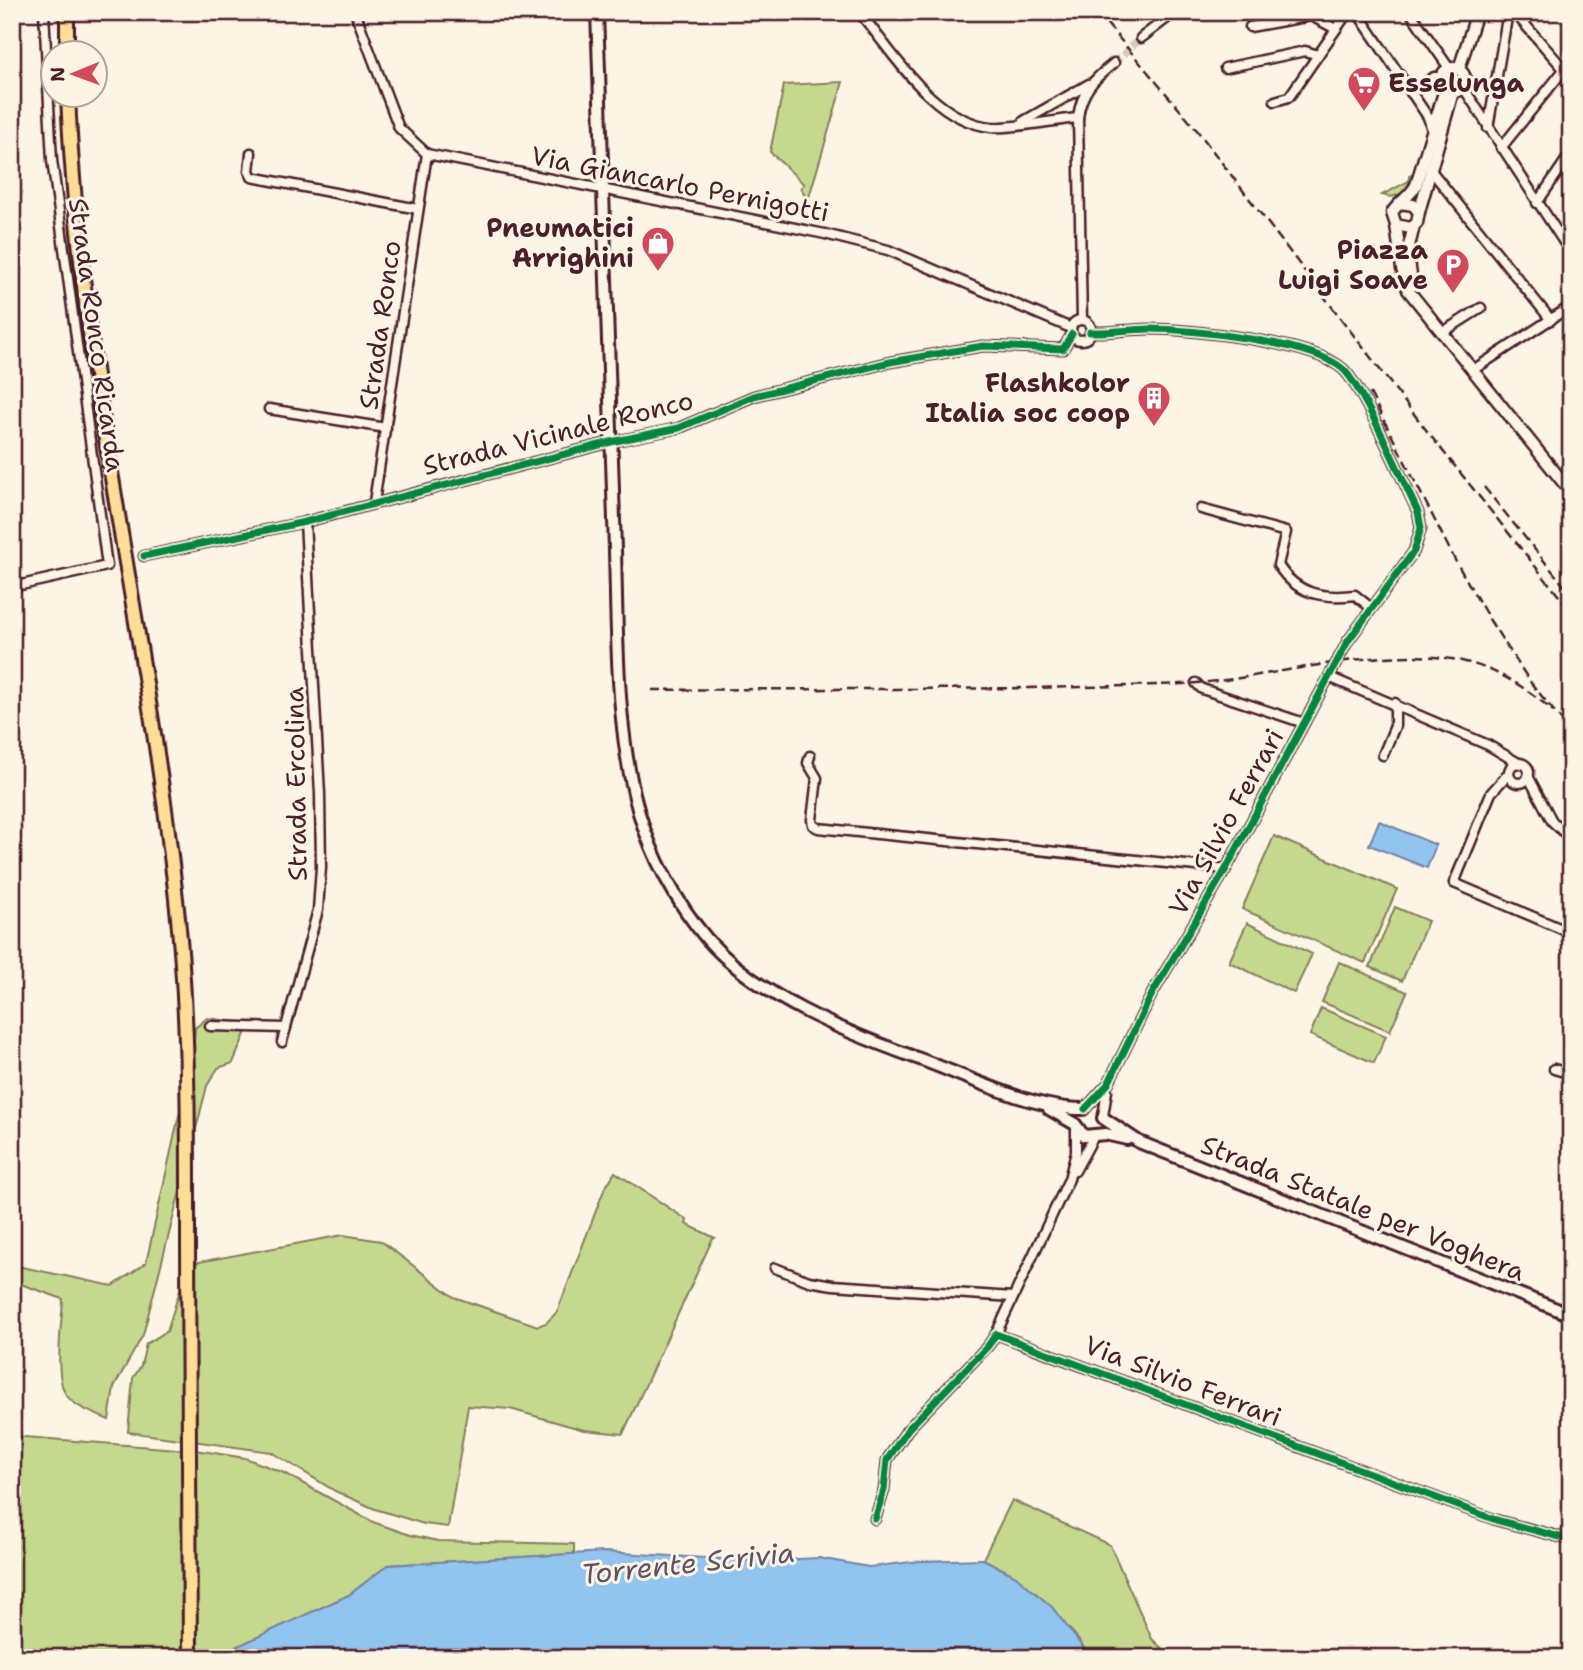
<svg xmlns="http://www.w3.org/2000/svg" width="1583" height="1670" font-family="'Shantell Sans',sans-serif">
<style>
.green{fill:#c4d98e;stroke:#877c5c;stroke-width:2}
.water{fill:#91c4ee;stroke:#7582a0;stroke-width:2}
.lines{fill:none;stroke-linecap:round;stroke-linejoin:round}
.minor-tunnel{stroke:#d8cac0;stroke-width:8;stroke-dasharray:8 4;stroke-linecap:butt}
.minor-casing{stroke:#4a1f2b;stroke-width:13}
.tertiary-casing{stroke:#4a1f2b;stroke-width:15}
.secondary-casing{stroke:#4a1f2b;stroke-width:16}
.primary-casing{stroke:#4a1f2b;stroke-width:18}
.minor{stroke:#fcf5e5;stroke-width:8}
.tertiary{stroke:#fcf5e5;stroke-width:10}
.secondary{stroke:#fcf5e5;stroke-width:10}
.primary{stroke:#ffdd96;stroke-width:12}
.rail{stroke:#4a1f2b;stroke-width:2.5;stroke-dasharray:10 5;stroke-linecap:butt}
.cycleway-casing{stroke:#fcf5e5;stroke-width:11}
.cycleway{stroke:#00873e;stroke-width:7}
.labels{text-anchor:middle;stroke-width:6;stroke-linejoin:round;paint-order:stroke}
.poi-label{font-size:26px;font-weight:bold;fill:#4a1f2b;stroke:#fcf5e5;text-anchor:end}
.street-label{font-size:26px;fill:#4a1f2b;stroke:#fcf5e5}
.water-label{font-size:28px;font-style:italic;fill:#5f5166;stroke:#fcf5e5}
</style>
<rect width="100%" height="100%" fill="#fcf5e5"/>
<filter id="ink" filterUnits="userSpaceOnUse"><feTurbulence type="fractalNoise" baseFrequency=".0143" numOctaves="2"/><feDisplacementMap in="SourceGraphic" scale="14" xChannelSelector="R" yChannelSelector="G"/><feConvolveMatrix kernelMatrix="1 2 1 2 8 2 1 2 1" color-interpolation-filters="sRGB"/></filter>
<g filter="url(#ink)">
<g class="green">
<polygon points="843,82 809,197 804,206 805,196 801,188 804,184 770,152 784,85"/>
<polygon points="1414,173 1404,193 1391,197 1382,195 1409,181 1409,176"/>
<polygon points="1274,836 1397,889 1365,963 1242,909"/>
<polygon points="1395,907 1428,921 1402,981 1370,967"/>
<polygon points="1247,923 1312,954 1294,993 1229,962"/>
<polygon points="1339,962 1407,992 1390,1031 1322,1002"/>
<polygon points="1321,1008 1386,1036 1374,1063 1310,1035"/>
<path d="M207,1018l37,5 1,11 -12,29 -15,5 -11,18 -64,249 -29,52 -5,33c-13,-6 -33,-12 -42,-24 -14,-18 -5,-74 -4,-97l-51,-18v-16l101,21 33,-23 47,-210 2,-25z"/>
<polygon points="615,1172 687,1220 686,1224 715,1238 712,1240 623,1434 584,1430 510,1409 468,1406 448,1527 424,1524 375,1509 335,1491 271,1452 128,1432 133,1378 141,1366 146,1344 167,1331 188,1264 343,1235 381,1241 454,1297 538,1326 546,1323 557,1312 604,1190"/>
<polygon points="12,1436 202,1451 245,1458 282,1472 373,1522 410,1535 438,1541 574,1544 574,1554 388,1565 349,1595 212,1658 12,1658"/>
<polygon points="1012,1500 1110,1545 1152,1639 1172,1658 1091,1658 1074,1634 1016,1576 983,1559"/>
</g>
<g class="water">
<polygon points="1379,821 1436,845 1427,868 1369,845"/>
<polygon points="604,1552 756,1561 819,1558 869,1567 920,1561 983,1559 1016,1576 1052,1607 1091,1658 212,1658 349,1595 388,1565"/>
</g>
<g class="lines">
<polyline class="minor-tunnel" points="1114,63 1141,38"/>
<defs>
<g id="minor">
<polyline points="355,12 399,128 427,154 825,234 888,250 1071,328"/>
<path d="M859,12c35,41 73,109 132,115 20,2 64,-7 87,-9"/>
<polyline points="1357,12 1428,117 1432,130"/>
<polyline points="1410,12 1449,68"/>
<polyline points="1514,12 1571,77"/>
<polyline points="1250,27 1311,16 1336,29"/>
<polyline points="1141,38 1175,12"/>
<polyline points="1225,68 1305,51 1318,55"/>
<polyline points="1463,87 1571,253"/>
<polyline points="1411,93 1434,77 1441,77"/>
<polyline points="1275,101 1289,97 1348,12"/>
<polyline points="1024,121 1089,84"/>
<polyline points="1488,128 1508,12"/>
<polyline points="1501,148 1571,61"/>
<polyline points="251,153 249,171 252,177 418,209"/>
<polyline points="1429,168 1551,320"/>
<polyline points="1537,203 1571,153"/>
<path d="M1082,320l-4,-202c3,-27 16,-39 36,-55"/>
<circle cx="1081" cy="330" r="10"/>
<polyline points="1443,332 1481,308"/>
<polyline points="1473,370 1571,306"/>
<polyline points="269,409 386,428"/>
<polyline points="374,502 427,154"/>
<path d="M1201,509l85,23 -8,33c18,29 44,34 77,30l15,12"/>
<polyline points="144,556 305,522 611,442 679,428 754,396 890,362 983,346 1063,349 1072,334"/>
<polyline points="12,587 107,566 52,160 44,12"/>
<polyline points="1329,677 1488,745 1520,764"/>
<polyline points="1196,683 1202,689 1304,723"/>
<polyline points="1383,755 1395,726 1395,703"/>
<polyline points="810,756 808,763 817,778 812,820 813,825 818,828 1226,869"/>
<circle cx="1519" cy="773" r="10"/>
<polyline points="1509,773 1491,793 1454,883 1571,933"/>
<polyline points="1528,776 1552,821 1571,839"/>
<polyline points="210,1026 286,1028"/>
<polyline points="282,1042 318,910 321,867 320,794 305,522"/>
<polyline points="1554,1069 1571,1074"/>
<path d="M1085,1109l23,-25 44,-90 74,-125 122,-228 66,-90 7,-23 -3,-16c-15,-30 -55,-125 -75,-143 -31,-27 -151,-40 -194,-40 -19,0 -39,4 -59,3"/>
<polyline points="1103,1116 1107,1091"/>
<polyline points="1075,1171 1094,1136"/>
<polyline points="775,1268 809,1281 833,1285 1013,1297"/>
<polyline points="996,1334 1496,1520 1571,1540"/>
<polyline points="875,1519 884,1490 887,1460 908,1429 988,1346 996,1334 1069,1179 1076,1152 1076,1127"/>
</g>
<g id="tertiary">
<circle cx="1453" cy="80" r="12"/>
<polyline points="1459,69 1477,12"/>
<path d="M1400,203l13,2 6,7 -2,11 -6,5 -15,-3 -4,-12c6,-11 18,-16 24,-28l29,-96"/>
<polyline points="1419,212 1453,92"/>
<polyline points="1396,225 1402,269 1408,290 1571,492"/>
<polyline points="1412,285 1408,250 1414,226"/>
</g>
<g id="secondary">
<path d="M597,12c6,169 11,338 17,508 4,94 -1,202 25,293 13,44 38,91 68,126 51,58 136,92 207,118 51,18 116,52 169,52"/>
<polyline points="1049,1109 1075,1124 1084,1136 1105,1134 1127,1139"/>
<polyline points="1103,1118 1139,1142 1571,1315"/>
</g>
<g id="primary">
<polyline points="67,12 67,52"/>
<path d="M68,94c11,285 86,562 112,845 9,103 8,206 8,308 1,137 2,274 2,411"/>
</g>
</defs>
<use href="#minor" class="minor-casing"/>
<use href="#tertiary" class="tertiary-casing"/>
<use href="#secondary" class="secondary-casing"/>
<use href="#primary" class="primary-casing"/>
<use href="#minor" class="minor"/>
<use href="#tertiary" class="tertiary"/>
<use href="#secondary" class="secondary"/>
<use href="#primary" class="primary"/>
<g class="rail">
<polyline points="1097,12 1196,129 1430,435 1571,611"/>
<polyline points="1370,393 1455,560 1489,619 1531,683 1571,732"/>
<polyline points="1484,487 1571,594"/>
<path d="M652,690c176,-2 354,1 530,-6 85,-4 179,-36 263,-26 41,5 78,26 108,53"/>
</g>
<defs>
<g id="cycleway">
<polyline points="144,556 305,522 611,442 679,428 754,396 890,362 983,346 1063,349 1072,334"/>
<path d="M1085,1109l23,-25 44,-90 74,-125 122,-228 66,-90 7,-23 -3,-16c-15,-30 -55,-125 -75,-143 -31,-27 -151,-40 -194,-40 -19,0 -39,4 -59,3"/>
<polyline points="875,1519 884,1490 887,1460 908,1429 988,1346 996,1334 1496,1520 1571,1540"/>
</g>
</defs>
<use href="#cycleway" class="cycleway-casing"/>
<use href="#cycleway" class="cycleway"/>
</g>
</g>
<defs>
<symbol id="supermarket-pin" viewBox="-11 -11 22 30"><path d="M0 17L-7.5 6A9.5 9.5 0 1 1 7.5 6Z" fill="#d1495b" stroke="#fcf5e5"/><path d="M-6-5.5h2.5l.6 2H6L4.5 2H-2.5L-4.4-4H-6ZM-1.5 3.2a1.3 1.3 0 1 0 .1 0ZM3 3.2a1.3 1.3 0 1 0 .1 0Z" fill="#fff"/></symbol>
<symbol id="shop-pin" viewBox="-11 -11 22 30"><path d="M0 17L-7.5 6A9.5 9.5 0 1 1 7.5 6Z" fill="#d1495b" stroke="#fcf5e5"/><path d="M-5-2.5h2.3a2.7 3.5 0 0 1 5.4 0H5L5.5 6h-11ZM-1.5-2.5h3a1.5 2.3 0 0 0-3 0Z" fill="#fff"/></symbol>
<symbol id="parking-pin" viewBox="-11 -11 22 30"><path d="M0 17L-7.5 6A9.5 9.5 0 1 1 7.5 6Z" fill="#d1495b" stroke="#fcf5e5"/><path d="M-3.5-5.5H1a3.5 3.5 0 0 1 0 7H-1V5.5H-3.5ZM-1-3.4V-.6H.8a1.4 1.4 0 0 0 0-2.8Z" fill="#fff"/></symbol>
<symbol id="building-pin" viewBox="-11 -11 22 30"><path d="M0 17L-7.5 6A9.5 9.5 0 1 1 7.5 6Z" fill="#d1495b" stroke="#fcf5e5"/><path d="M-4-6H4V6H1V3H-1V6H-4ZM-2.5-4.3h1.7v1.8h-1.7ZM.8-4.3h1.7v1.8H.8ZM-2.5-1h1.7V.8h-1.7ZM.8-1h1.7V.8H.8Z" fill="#fff"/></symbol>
</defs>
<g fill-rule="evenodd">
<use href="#supermarket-pin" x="1345" y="64" width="38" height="52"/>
<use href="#shop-pin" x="639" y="224" width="38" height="52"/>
<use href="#parking-pin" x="1434" y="246" width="38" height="52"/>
<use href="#building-pin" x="1135" y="379" width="38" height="52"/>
</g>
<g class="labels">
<g class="poi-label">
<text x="1388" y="92" text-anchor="start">Esselunga</text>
<text x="634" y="237">Pneumatici<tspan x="634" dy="30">Arrighini</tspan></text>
<text x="1428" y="259">Piazza<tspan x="1428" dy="30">Luigi Soave</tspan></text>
<text x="1130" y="392">Flashkolor<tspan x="1130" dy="30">Italia soc coop</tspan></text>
</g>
<g class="street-label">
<text transform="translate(680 184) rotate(11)" y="9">Via Giancarlo Pernigotti</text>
<text transform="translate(380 325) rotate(-82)" y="9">Strada Ronco</text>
<text transform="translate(97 335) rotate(82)" y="9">Strada Ronco Ricarda</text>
<text transform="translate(558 433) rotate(-14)" y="9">Strada Vicinale Ronco</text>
<text transform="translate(296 784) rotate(-91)" y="9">Strada Ercolina</text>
<text transform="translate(1226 822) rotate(-61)" y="9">Via Silvio Ferrari</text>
<text transform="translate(1363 1208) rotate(22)" y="9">Strada Statale per Voghera</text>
<text transform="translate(1183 1381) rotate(21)" y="9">Via Silvio Ferrari</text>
</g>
<g class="water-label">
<text transform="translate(688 1563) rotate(-6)" y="10">Torrente Scrivia</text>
</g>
</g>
<rect width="1583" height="1670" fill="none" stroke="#fcf5e5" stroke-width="42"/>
<rect x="21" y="21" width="1541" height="1628" fill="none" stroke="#4a1f2b" stroke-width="2.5" filter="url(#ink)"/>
<g transform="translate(74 74) rotate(269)"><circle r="33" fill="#fcf5e5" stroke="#b59f9b" stroke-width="2"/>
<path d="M0-5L12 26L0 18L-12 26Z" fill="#d1495b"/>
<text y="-10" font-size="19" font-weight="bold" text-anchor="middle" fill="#4a1f2b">N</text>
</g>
</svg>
